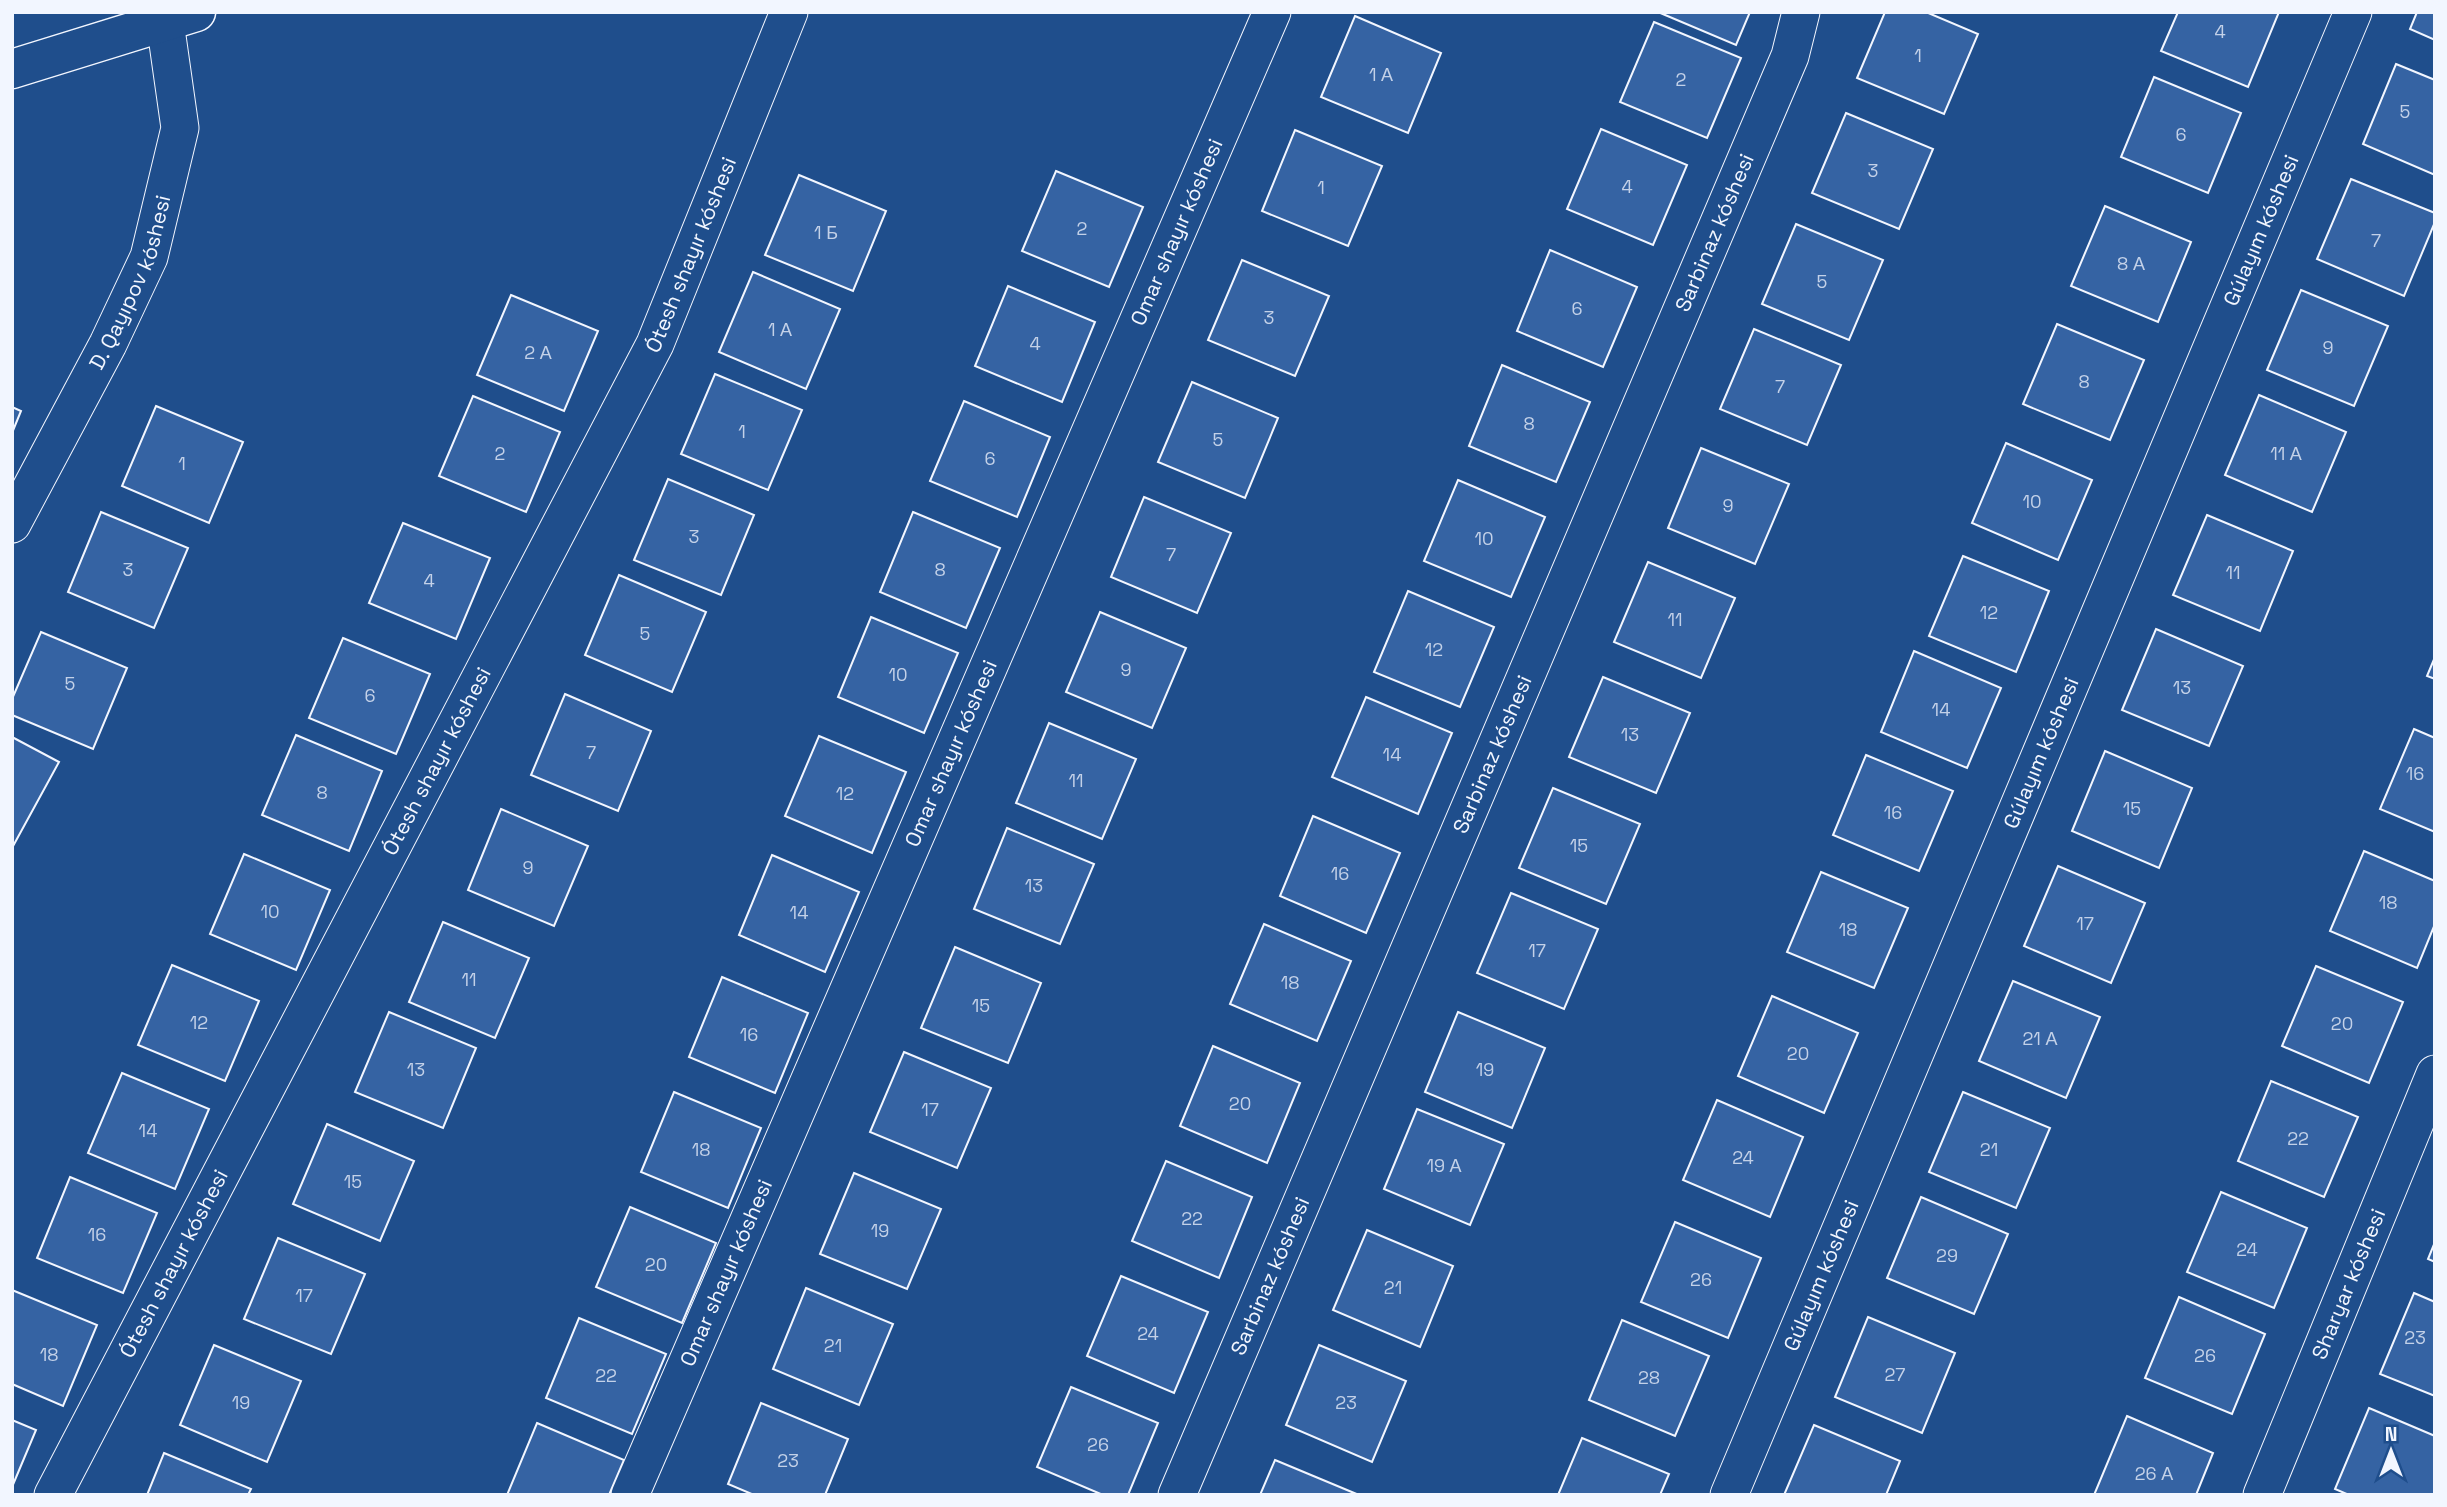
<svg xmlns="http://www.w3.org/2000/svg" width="2447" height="1507" font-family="'Space Grotesk',sans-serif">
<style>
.building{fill:#3563a3;stroke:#f2f6ff;stroke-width:2}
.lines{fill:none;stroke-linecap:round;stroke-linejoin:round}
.street-casing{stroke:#f2f6ff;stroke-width:39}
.primary-casing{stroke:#f2f6ff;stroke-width:41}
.street{stroke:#1f4e8c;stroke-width:37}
.primary{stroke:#1f4e8c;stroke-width:38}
.labels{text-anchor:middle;stroke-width:5;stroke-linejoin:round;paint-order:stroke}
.number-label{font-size:18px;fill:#c3d1e8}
.street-label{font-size:21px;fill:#f2f6ff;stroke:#1f4e8c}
</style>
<rect width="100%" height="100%" fill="#1f4e8c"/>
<g class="building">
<polygon points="1658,12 1750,12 1736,45"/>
<polygon points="1885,12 1926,12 1978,34 1944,114 1857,78"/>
<polygon points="2178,12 2279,12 2248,87 2161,51"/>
<polygon points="2417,12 2435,12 2435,40 2410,29"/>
<polygon points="1355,16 1441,53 1408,133 1321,97"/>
<polygon points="1654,22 1741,58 1707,138 1620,102"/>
<polygon points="2396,64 2435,80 2435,175 2363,144"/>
<polygon points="2154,77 2241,113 2208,193 2121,157"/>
<polygon points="1846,113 1933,149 1899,229 1812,193"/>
<polygon points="1601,129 1687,165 1653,245 1567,209"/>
<polygon points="1295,130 1382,166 1348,246 1262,211"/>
<polygon points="1056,171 1143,207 1109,287 1022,251"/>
<polygon points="799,175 886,211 853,291 765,255"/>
<polygon points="2351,179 2435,213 2435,222 2404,296 2317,259"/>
<polygon points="2105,206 2191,242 2158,322 2071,286"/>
<polygon points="1796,224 1883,260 1849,340 1762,304"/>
<polygon points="1550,250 1637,287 1603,367 1517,331"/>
<polygon points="1242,260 1329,296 1295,376 1208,340"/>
<polygon points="753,272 840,309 806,389 719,352"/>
<polygon points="1008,286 1095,322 1062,402 975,366"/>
<polygon points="2301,290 2388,326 2354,406 2267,370"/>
<polygon points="511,295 598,331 564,411 477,375"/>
<polygon points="2057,324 2144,360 2110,440 2023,404"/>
<polygon points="1754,329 1841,365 1807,445 1720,409"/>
<polygon points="1502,365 1590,402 1556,482 1469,446"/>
<polygon points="715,374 802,410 768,490 681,454"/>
<polygon points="1192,382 1278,418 1245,498 1158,462"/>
<polygon points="2259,395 2346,432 2312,512 2225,475"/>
<polygon points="473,396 560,432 526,512 439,476"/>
<polygon points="964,401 1050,437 1017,517 930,481"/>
<polygon points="156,406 243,442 209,523 122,486"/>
<polygon points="12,407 21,411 12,433"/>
<polygon points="2006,443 2092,480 2058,560 1972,523"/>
<polygon points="1701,448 1789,484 1755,564 1668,528"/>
<polygon points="668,479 754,515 721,595 634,560"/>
<polygon points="1458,480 1545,517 1511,597 1424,561"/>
<polygon points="1144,497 1231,533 1197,613 1111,577"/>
<polygon points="101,512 188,548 154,628 68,592"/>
<polygon points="913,512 1000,548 966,628 880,592"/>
<polygon points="2207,515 2293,551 2260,631 2173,595"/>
<polygon points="403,523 490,558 456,639 369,603"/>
<polygon points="1963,556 2049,591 2016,672 1929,636"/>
<polygon points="1648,562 1735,598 1701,678 1614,642"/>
<polygon points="619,575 706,612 672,692 585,655"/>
<polygon points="1408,591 1494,627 1460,707 1374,672"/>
<polygon points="1100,612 1186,648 1152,728 1066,692"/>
<polygon points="871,617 958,653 924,733 838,697"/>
<polygon points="2156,629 2243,666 2209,746 2122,710"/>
<polygon points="41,632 127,668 93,749 12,715 12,699"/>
<polygon points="343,638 430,674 396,754 309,718"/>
<polygon points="1914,651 2001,688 1967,768 1881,732"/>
<polygon points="2435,657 2435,679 2427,676"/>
<polygon points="1603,677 1690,713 1656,793 1569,757"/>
<polygon points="565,694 651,731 618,811 531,775"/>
<polygon points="1366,697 1452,733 1418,814 1332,777"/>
<polygon points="1049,723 1136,759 1102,839 1016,803"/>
<polygon points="2414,729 2435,738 2435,832 2380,809"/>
<polygon points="296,735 382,771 349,851 262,815"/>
<polygon points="819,736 906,772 872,853 785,816"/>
<polygon points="12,737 59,762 12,848"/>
<polygon points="2105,751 2192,788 2159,868 2072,831"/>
<polygon points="1866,755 1953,791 1919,871 1833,835"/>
<polygon points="1553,788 1640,824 1606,904 1519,868"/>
<polygon points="501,809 588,846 554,926 468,890"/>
<polygon points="1313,816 1400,853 1366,933 1280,896"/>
<polygon points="1007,828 1094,864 1060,944 974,909"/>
<polygon points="2364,851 2435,881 2435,924 2417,968 2330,931"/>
<polygon points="244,854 330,890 296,970 210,934"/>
<polygon points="772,855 859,892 825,972 739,935"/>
<polygon points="2058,866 2145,903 2111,983 2024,946"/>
<polygon points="1821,872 1908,908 1874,988 1787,952"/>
<polygon points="1511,893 1598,929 1564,1009 1477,973"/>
<polygon points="443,922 529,958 495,1038 409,1002"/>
<polygon points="1264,924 1351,961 1317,1041 1230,1004"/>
<polygon points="955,947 1041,983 1008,1063 921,1028"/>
<polygon points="172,965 259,1001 225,1081 138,1045"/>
<polygon points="2316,966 2403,1002 2369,1083 2282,1046"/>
<polygon points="722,977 808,1013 775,1093 689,1057"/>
<polygon points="2013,981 2100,1017 2066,1098 1979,1061"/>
<polygon points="1772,996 1858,1033 1824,1113 1738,1076"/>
<polygon points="389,1012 476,1048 443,1128 355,1092"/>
<polygon points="1458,1012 1545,1048 1512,1128 1425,1092"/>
<polygon points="1213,1046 1300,1083 1267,1163 1180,1126"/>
<polygon points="904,1052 991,1088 957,1168 870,1132"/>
<polygon points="122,1073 209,1109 175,1189 88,1153"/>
<polygon points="2271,1081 2358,1117 2324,1197 2238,1161"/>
<polygon points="674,1092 761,1128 728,1208 641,1172"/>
<polygon points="1963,1092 2050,1128 2016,1208 1929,1172"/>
<polygon points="1717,1100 1803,1137 1770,1217 1683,1180"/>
<polygon points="1417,1109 1504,1144 1470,1225 1384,1189"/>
<polygon points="327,1124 414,1161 380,1241 293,1204"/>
<polygon points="1166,1161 1252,1197 1219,1278 1132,1241"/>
<polygon points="854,1173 941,1209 907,1289 820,1254"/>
<polygon points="70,1177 157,1213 123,1293 37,1258"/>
<polygon points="2221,1192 2307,1228 2274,1308 2187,1272"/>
<polygon points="1921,1197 2008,1234 1974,1314 1887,1278"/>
<polygon points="630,1207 716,1243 682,1323 596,1287"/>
<polygon points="1675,1222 1761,1258 1728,1338 1641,1302"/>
<polygon points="1367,1230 1453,1266 1420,1347 1333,1310"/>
<polygon points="278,1238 365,1274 331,1354 244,1319"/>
<polygon points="2435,1242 2435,1262 2428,1259"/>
<polygon points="1121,1276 1208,1312 1174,1393 1087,1356"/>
<polygon points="806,1288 893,1324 859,1405 773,1369"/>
<polygon points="12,1290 97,1325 63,1406 12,1384"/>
<polygon points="2414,1293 2435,1302 2435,1396 2380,1374"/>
<polygon points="2179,1297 2265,1334 2232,1414 2145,1378"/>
<polygon points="1868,1317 1955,1353 1922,1433 1835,1397"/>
<polygon points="579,1318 666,1354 632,1434 546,1398"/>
<polygon points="1622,1320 1709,1356 1675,1436 1589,1400"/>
<polygon points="214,1345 301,1381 267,1462 180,1425"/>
<polygon points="1319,1345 1406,1381 1372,1462 1286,1425"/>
<polygon points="1071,1387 1158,1423 1128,1495 1103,1495 1037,1467"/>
<polygon points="761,1403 848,1439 825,1495 754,1495 728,1484"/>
<polygon points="2369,1408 2435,1436 2434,1495 2349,1495 2335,1489"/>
<polygon points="2127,1416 2213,1453 2196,1495 2094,1495"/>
<polygon points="12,1420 36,1430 12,1487"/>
<polygon points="537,1423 624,1460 609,1495 507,1495"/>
<polygon points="1814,1425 1900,1461 1886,1495 1784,1495"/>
<polygon points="1582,1438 1669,1474 1660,1495 1558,1495"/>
<polygon points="164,1453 251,1489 248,1495 147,1495"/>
<polygon points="1275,1460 1359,1495 1260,1495"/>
</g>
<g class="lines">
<defs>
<g id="street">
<path id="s1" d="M12,524l96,-180 41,-87 31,-129 -15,-106"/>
<path id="s2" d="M53,1495l602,-1151 134,-332"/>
<path id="s3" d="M630,1495l642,-1483"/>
<path id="s4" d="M1177,1495l613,-1439 11,-44"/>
<path id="s5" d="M1729,1495l624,-1483"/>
<path id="s6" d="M2262,1495l173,-421"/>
</g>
<polyline id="primary" points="12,69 196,12"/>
</defs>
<use href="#street" class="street-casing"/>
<use href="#primary" class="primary-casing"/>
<use href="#street" class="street"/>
<use href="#primary" class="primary"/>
</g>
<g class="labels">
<g class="number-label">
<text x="2220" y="38">4</text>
<text x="1918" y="62">1</text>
<text x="1381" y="81">1 А</text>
<text x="1681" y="86">2</text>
<text x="2405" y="118">5</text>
<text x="2181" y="141">6</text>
<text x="1873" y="177">3</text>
<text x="1627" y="193">4</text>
<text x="1321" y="194">1</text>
<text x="1082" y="235">2</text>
<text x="826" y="239">1 Б</text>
<text x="2376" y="247">7</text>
<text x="2131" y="270">8 А</text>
<text x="1822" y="288">5</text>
<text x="1577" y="315">6</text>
<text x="1269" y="324">3</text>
<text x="780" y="336">1 А</text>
<text x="1035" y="350">4</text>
<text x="2328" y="354">9</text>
<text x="538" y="359">2 А</text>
<text x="2084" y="388">8</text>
<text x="1780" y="393">7</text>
<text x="1529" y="430">8</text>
<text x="742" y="438">1</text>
<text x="1218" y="446">5</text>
<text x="500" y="460">2</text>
<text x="2286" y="460">11 А</text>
<text x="990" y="465">6</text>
<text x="182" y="470">1</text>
<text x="2032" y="508">10</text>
<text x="1728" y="512">9</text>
<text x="694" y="543">3</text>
<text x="1484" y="545">10</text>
<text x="1171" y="561">7</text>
<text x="128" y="576">3</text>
<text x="940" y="576">8</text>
<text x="2233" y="579">11</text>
<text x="429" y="587">4</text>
<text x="1989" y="619">12</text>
<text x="1675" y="626">11</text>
<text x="645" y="640">5</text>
<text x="1434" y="656">12</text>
<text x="1126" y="676">9</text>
<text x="898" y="681">10</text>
<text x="70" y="690">5</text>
<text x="2182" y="694">13</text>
<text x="370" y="702">6</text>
<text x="1941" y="716">14</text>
<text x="1630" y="741">13</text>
<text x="591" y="759">7</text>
<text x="1392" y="761">14</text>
<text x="2415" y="780">16</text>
<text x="1076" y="787">11</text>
<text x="322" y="799">8</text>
<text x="845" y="800">12</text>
<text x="2132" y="815">15</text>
<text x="1893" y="819">16</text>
<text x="1579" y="852">15</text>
<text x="528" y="874">9</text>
<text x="1340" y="880">16</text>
<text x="1034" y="892">13</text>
<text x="2388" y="909">18</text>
<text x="270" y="918">10</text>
<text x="799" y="919">14</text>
<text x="2085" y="930">17</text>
<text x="1848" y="936">18</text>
<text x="1537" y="957">17</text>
<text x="469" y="986">11</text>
<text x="1290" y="989">18</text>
<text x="981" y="1012">15</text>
<text x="199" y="1029">12</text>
<text x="2342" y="1030">20</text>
<text x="749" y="1041">16</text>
<text x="2040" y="1045">21 А</text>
<text x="1798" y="1060">20</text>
<text x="416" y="1076">13</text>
<text x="1485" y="1076">19</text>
<text x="1240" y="1110">20</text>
<text x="930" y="1116">17</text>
<text x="148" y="1137">14</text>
<text x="2298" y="1145">22</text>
<text x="701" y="1156">18</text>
<text x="1989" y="1156">21</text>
<text x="1743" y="1164">24</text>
<text x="1444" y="1172">19 А</text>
<text x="353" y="1188">15</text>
<text x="1192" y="1225">22</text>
<text x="880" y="1237">19</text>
<text x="97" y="1241">16</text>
<text x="2247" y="1256">24</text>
<text x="1947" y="1262">29</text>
<text x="656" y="1271">20</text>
<text x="1701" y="1286">26</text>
<text x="1393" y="1294">21</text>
<text x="304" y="1302">17</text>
<text x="1148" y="1340">24</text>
<text x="2415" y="1344">23</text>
<text x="833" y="1352">21</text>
<text x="49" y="1361">18</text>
<text x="2205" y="1362">26</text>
<text x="1895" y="1381">27</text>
<text x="606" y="1382">22</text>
<text x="1649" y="1384">28</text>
<text x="241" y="1409">19</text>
<text x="1346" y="1409">23</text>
<text x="1098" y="1451">26</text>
<text x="788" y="1467">23</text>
<text x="2154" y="1480">26 А</text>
</g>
<g class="street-label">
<text dy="7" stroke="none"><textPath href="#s5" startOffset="1372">Gúlayım kóshesi</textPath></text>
<text dy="7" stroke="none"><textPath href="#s3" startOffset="1376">Omar shayır kóshesi</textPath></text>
<text dy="7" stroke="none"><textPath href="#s4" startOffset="1372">Sarbinaz kóshesi</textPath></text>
<text dy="7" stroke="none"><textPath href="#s2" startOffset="1395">Ótesh shayır kóshesi</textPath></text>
<text dy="7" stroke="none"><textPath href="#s1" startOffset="270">D. Qayıpov kóshesi</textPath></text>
<text dy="7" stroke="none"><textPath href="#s3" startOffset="808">Omar shayır kóshesi</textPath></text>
<text dy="7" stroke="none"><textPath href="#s5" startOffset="805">Gúlayım kóshesi</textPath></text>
<text dy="7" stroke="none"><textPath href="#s4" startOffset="805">Sarbinaz kóshesi</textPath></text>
<text dy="7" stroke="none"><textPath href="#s2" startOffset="828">Ótesh shayır kóshesi</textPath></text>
<text dy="7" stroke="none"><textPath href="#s2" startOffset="261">Ótesh shayır kóshesi</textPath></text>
<text dy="7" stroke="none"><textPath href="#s3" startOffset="242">Omar shayır kóshesi</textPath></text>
<text dy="7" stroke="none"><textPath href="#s4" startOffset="238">Sarbinaz kóshesi</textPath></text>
<text dy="7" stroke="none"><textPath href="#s5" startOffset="238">Gúlayım kóshesi</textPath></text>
<text dy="7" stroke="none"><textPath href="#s6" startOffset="228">Sharyar kóshesi</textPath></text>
</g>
</g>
<rect width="2447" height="1507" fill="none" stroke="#f2f6ff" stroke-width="28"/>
<g transform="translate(2391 1451)" stroke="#1f4e8c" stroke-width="5" paint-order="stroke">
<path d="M0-5L12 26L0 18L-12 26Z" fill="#f2f6ff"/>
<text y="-10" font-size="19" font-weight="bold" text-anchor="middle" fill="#f2f6ff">N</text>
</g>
</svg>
